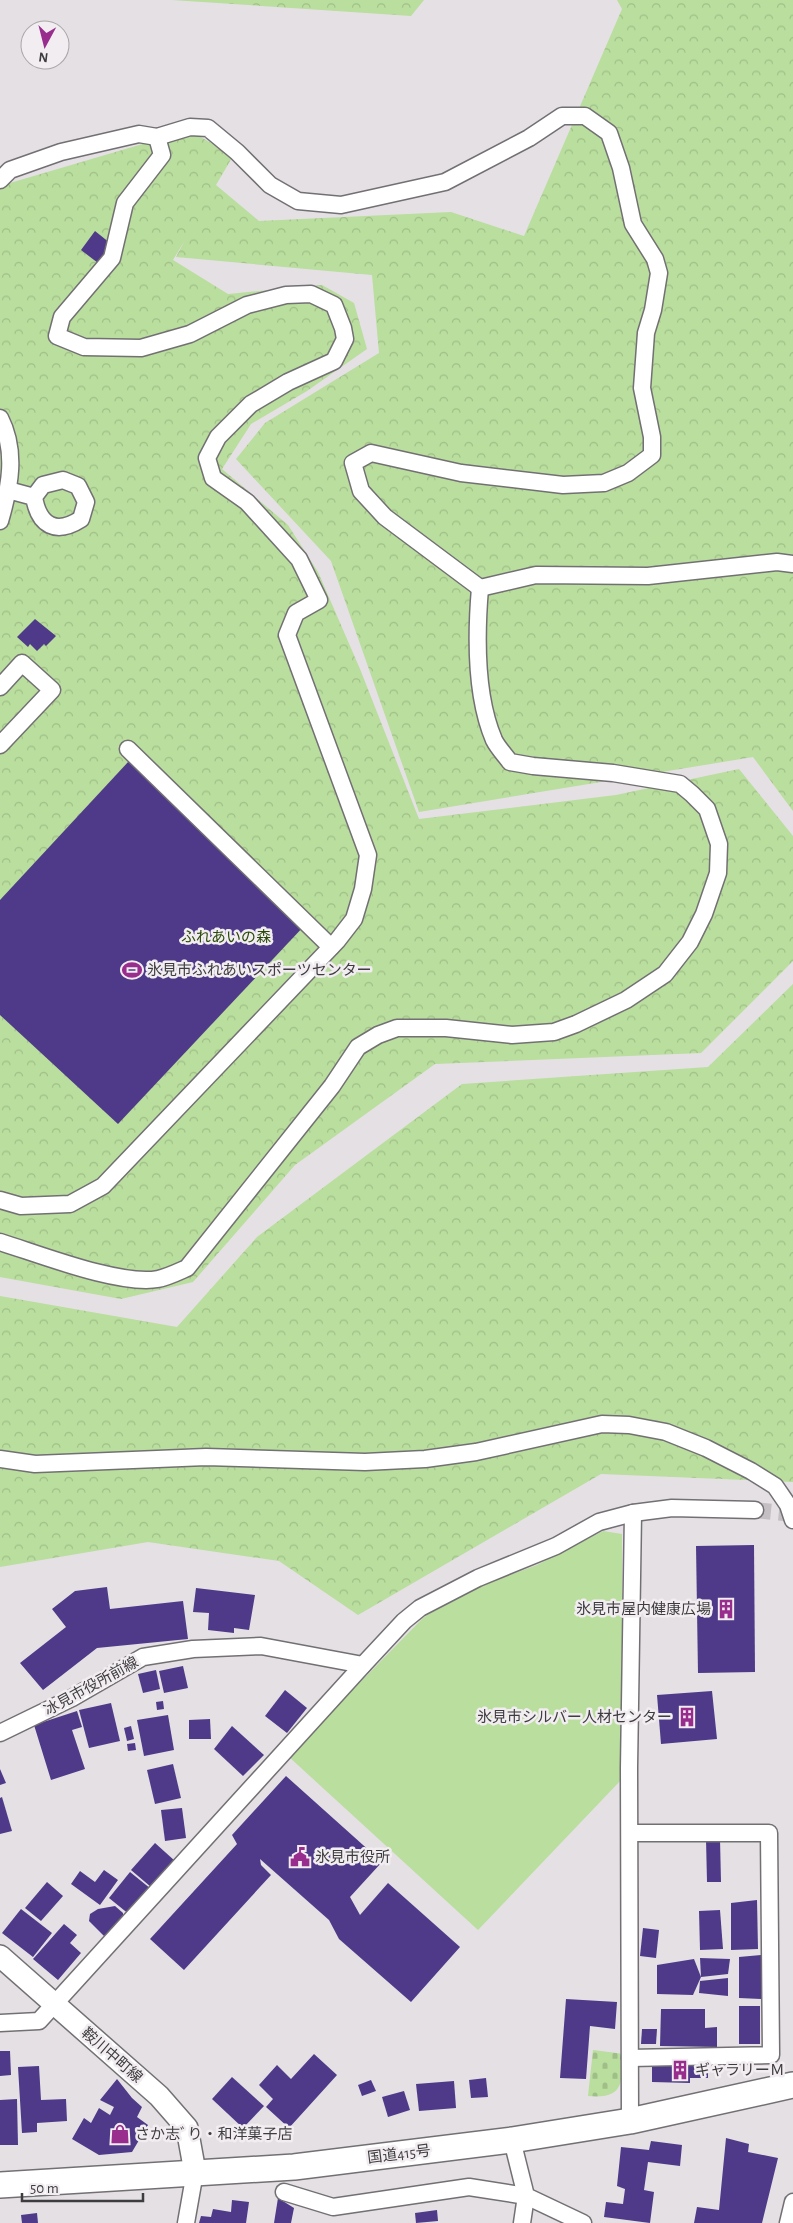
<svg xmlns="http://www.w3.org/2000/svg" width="793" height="2223" font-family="'Alegreya Sans','Noto Sans JP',sans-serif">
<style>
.forest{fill:url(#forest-crowns)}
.cemetery{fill:url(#cemetery-stones)}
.garden{fill:#b9de9d}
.building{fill:#4e3a89}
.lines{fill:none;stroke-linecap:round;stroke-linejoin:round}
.minor-tunnel{stroke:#c3bfc3;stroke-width:16;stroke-dasharray:16 8;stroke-linecap:butt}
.minor-casing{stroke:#737074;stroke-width:19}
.major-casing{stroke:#737074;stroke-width:24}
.highway-casing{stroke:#737074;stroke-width:28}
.minor{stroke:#fff;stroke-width:16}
.major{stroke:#fff;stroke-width:21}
.highway{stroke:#fff;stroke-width:25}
.labels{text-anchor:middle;stroke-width:5;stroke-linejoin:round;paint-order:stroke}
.park-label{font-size:15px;fill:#2a4808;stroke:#f1edf1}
.poi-label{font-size:15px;fill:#3e3c3e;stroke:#f1edf1;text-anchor:start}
.street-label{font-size:15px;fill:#3e3c3e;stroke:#f1edf1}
</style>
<defs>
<pattern id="forest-crowns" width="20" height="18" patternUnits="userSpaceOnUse" patternTransform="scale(1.25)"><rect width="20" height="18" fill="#b9de9d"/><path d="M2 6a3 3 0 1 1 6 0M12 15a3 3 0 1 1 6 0" fill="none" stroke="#a0bf88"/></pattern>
<pattern id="cemetery-stones" width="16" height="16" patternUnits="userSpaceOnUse" patternTransform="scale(1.25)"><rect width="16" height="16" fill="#b9de9d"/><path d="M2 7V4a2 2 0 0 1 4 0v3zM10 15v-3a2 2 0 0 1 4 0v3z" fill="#a0bf88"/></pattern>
</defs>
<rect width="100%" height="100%" fill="#e4e0e4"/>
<g class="forest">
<polygon points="172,0 424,0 411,16"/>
<polygon points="617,0 793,0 793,811 753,757 419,812 331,561 236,459 265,423 379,353 372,275 176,257 185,240 173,260 228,294 322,285 354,303 367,349 307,391 251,424 222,469 288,525 318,572 360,669 419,819 616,795 739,769 793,836 793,961 701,1053 435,1064 295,1165 193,1282 121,1299 0,1277 0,179 10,183 146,143 194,133 233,156 216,185 259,221 451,212 524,236 622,9"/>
<polygon points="793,984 793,1482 601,1474 358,1615 279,1561 148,1542 0,1567 0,1296 177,1327 257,1237 462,1084 708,1067"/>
</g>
<path class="cemetery" d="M593,2050l31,4c-3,30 0,45 -36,42z"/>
<polygon class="garden" points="603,1531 622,1534 622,1779 478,1930 288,1756 423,1618 458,1594 537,1565"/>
<g class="building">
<polygon points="95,231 110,243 104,251 106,252 98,263 81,250"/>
<polygon points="35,619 56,636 46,646 44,644 37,651 30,644 28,647 17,637"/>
<polygon points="129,761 305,925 118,1124 0,1015 0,900"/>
<polygon points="754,1545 755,1672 698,1673 696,1546"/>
<polygon points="107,1587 110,1609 183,1601 188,1639 97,1648 43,1690 20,1663 66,1627 52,1609 75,1591"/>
<polygon points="196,1588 255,1595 249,1630 234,1628 234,1633 208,1630 209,1613 193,1612"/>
<polygon points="183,1666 188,1688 164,1693 159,1671"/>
<polygon points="156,1670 160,1689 143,1693 138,1674"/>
<polygon points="285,1690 307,1708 287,1733 265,1716"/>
<polygon points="712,1691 717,1739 661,1744 657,1695"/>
<polygon points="163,1701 164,1709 157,1710 156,1702"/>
<polygon points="111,1703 120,1741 89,1748 79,1710"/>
<polygon points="77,1711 82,1727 72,1730 85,1769 51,1780 34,1725"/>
<polygon points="168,1715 174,1750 144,1756 137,1720"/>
<polygon points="210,1719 211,1739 189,1739 189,1720"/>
<polygon points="131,1726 134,1739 127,1741 124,1728"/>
<polygon points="232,1726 264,1755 243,1776 214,1749"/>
<polygon points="135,1743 136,1750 128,1751 127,1744"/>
<polygon points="173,1764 181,1798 155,1804 147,1770"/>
<polygon points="0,1769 6,1783 0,1785"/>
<polygon points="286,1776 382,1862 350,1897 360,1915 388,1883 460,1947 411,2002 339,1939 329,1920 260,1859 261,1865 271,1875 184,1970 150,1939 237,1844 232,1835"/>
<polygon points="2,1797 12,1831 0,1834 0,1798"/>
<polygon points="182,1808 186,1838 165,1841 161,1810"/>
<polygon points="706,1839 720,1839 721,1882 707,1882"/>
<polygon points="155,1843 175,1861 151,1887 131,1870"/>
<polygon points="104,1870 118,1880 100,1905 71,1884 80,1871 95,1882"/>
<polygon points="130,1872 151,1889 130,1915 109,1898"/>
<polygon points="47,1882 63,1896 41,1921 25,1908"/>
<polygon points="757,1900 758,1949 731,1950 731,1903"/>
<polygon points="115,1906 123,1913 123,1926 107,1939 89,1921 90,1914 98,1909"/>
<polygon points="21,1909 52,1933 33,1957 2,1933"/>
<polygon points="720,1910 723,1949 700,1950 699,1911"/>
<polygon points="64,1924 77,1935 70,1943 81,1953 58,1980 33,1959"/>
<polygon points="643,1928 659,1930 656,1958 640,1956"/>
<polygon points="761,1955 761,1999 739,1998 739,1957"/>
<polygon points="700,1958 730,1959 728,1974 701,1977"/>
<polygon points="694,1959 701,1977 693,1995 657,1994 657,1965"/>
<polygon points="728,1978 728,1996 699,1993 700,1981"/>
<polygon points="566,1999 617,2002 615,2029 590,2026 586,2079 560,2078"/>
<rect x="739" y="2006" width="21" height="38"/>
<polygon points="661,2009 705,2009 705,2028 717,2027 717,2047 660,2046"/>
<polygon points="642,2029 657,2029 656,2044 641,2044"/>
<polygon points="0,2051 10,2051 11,2075 0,2076"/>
<polygon points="314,2054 337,2075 289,2128 266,2107 273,2099 259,2085 277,2065 291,2079"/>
<polygon points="652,2061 708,2063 708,2078 690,2078 690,2083 652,2082"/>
<polygon points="39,2066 41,2100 66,2099 67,2121 37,2123 37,2132 22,2133 18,2067"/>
<polygon points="232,2077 264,2106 243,2128 212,2099"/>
<polygon points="486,2078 488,2097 471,2098 469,2080"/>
<polygon points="117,2079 132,2098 142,2107 137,2117 148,2125 132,2152 99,2155 72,2139 84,2118 91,2123 99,2108 110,2115 114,2107 100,2100"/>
<polygon points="371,2080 376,2091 362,2096 358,2085"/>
<polygon points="454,2081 456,2108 419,2111 416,2084"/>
<polygon points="404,2091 410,2110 388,2117 382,2097"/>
<polygon points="17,2099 18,2145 0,2145 0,2100"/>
<polygon points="726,2138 749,2144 748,2152 778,2158 762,2223 694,2223 697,2207 719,2210"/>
<polygon points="651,2141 682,2145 680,2166 648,2162 644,2190 654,2192 650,2223 604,2217 606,2202 623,2204 625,2189 617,2186 621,2147 649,2150"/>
<polygon points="278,2198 294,2208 291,2223 274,2223"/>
<polygon points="232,2200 249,2202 246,2223 199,2223 201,2216 211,2217 213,2209 231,2212"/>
<polygon points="437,2210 438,2221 416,2223 415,2213"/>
<polygon points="37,2213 38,2223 22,2223 21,2215"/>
</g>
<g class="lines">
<polyline class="minor-tunnel" points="755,1510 793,1514"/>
<defs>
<g id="minor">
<polyline points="0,180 10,170 61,152 139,134 157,137 190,127 208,128 237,152 270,185 298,201 341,205 445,182 529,138 562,116 585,116 609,133 621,168 633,224 655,259 659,273 653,310 646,333 642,388 652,437 652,455 628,473 604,483 563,485 461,473 371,453 353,463 361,491 385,517 480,588 536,575 648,576 777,562 793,564"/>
<path d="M0,418c17,33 10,69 0,103"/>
<path d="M8,490l26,7 9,-12 20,-5 15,6 8,16 -5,17c-25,16 -42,7 -47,-22"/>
<polyline points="0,687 22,663 52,690 0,745"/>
<polyline points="128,749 331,947"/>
<polyline points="0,1200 21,1206 70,1204 103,1186 337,941 354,919 363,889 368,855 287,635 296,613 319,600 299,559 247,502 213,478 207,458 218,437 251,404 288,382 334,361 345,339 343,328 334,305 311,294 286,295 247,305 190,334 141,348 84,347 57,336 62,317 112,258 125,203 162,155 157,137"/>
<path d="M0,1242c39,12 120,44 158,37 10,-2 20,-7 29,-11l145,-182 26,-39 20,-12 19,-7h49l66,7 42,-3 22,-8 50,-24 39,-26 25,-32 14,-28 14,-41 1,-29 -12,-35 -15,-15 -12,-10 -67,-11 -80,-7 -23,-4c-5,-7 -12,-14 -16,-22 -19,-44 -18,-105 -14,-152"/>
<polyline points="0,1459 35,1464 206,1457 365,1462 425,1459 476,1452 602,1424 629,1425 666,1432 706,1448 751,1471 775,1486 788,1505 793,1520"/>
<polyline points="0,1733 72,1698 143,1657 193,1649 261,1646 363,1665"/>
<polyline points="630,1833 769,1833 771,2055 630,2058"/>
<polyline points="0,2023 39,2021 363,1665 404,1621 420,1608 478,1578 556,1546 599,1522 633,1513 672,1508 755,1510"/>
<polyline points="630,2121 629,1768 633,1513"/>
<polyline points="512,2140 526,2196 583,2223"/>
<polyline points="284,2192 333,2207 469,2187 526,2196 522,2223"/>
<polyline points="186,2223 195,2172"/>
<polyline points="788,2223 793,2202"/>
</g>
<polyline id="major" points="0,1956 159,2096 187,2128 195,2172"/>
<polyline id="highway" points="0,2185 294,2167 512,2140 630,2121 793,2085"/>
</defs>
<use href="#minor" class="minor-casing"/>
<use href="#major" class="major-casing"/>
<use href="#highway" class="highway-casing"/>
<use href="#minor" class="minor"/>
<use href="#major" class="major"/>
<use href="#highway" class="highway"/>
</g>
<defs>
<symbol id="stadium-bare" viewBox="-9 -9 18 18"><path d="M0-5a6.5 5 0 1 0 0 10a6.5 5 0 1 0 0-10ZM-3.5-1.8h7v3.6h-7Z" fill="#992d8e" stroke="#f1edf1" stroke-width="2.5" paint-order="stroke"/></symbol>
<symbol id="building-bare" viewBox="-9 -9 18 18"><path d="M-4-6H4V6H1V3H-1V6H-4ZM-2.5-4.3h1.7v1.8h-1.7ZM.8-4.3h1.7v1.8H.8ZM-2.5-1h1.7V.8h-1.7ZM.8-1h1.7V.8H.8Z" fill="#992d8e" stroke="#f1edf1" stroke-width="2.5" paint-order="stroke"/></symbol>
<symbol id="civic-bare" viewBox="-9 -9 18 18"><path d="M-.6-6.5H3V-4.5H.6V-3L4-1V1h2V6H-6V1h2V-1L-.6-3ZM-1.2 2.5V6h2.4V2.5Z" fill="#992d8e" stroke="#f1edf1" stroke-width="2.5" paint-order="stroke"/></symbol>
<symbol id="shop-bare" viewBox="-9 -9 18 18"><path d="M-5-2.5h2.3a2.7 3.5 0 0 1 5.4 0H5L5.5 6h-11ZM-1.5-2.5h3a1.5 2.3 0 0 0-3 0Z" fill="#992d8e" stroke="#f1edf1" stroke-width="2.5" paint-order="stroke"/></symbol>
</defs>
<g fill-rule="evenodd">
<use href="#stadium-bare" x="118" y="956" width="28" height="28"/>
<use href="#building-bare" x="712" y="1595" width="28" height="28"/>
<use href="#building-bare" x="673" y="1703" width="28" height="28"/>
<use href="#civic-bare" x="286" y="1843" width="28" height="28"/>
<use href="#building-bare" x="666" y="2056" width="28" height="28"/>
<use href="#shop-bare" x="106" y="2120" width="28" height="28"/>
</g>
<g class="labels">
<g class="park-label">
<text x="226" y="942">ふれあいの森</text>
</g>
<g class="poi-label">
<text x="147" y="975">氷見市ふれあいスポーツセンター</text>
<text x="711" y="1614" text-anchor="end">氷見市屋内健康広場</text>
<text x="672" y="1722" text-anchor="end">氷見市シルバー人材センター</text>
<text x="315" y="1862">氷見市役所</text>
<text x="695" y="2075">ギャラリーＭ</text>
<text x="135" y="2139">さか志ﾞり・和洋菓子店</text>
</g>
<g class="street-label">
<text transform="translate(91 1686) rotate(-29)" y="5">冰見市役所前線</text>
<text transform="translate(112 2055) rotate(41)" y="5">鞍川中町線</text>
<text transform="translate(399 2154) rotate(-7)" y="5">国道415号</text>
</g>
</g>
<g transform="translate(45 45) rotate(187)"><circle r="24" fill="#f1edf1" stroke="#a9a6a9"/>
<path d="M0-4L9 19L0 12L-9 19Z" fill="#992d8e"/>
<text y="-8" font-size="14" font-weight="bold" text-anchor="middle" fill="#3e3c3e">N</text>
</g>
<path d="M22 2193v8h121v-8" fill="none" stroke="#3e3c3e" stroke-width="2.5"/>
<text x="30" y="2193" font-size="15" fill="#3e3c3e" stroke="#f1edf1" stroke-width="4" paint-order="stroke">50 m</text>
</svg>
